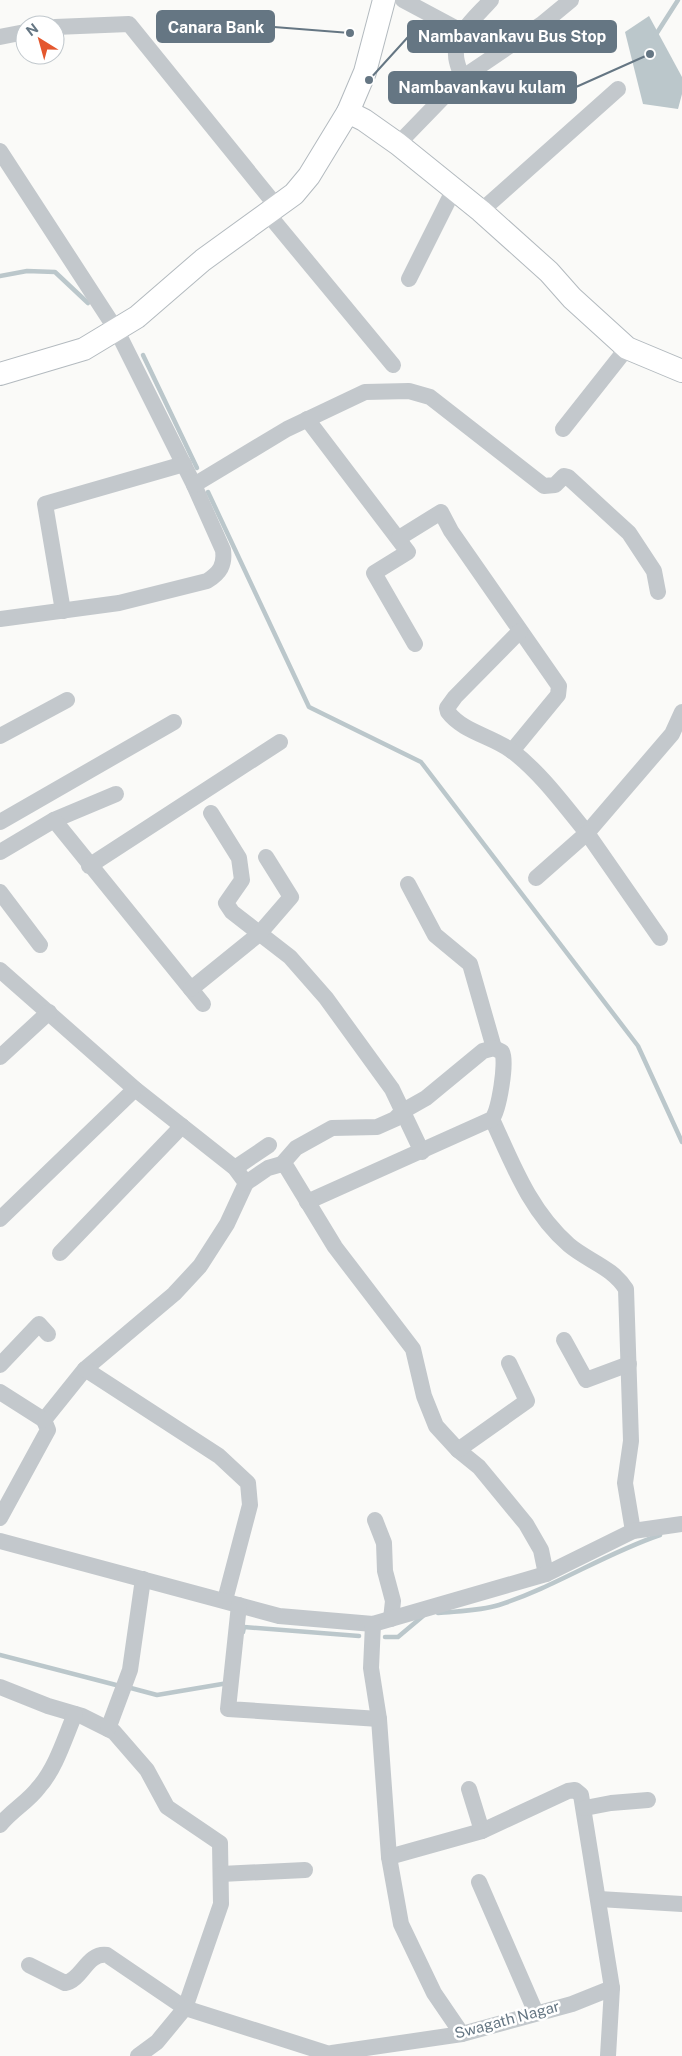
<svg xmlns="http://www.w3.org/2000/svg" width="682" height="2056" font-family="'Public Sans',sans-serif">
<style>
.water{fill:#bbc7cb}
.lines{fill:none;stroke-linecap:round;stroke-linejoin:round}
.stream{stroke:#bbc7cb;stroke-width:4.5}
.secondary-casing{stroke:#b3babf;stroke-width:24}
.street{stroke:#c3c8cc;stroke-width:16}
.secondary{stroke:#fff;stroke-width:22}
.labels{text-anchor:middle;stroke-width:5;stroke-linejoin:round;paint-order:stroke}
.street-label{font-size:15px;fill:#657683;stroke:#fff}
.leader{fill:none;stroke:#657683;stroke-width:2}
.callout-dot{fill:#657683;stroke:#fff;stroke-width:2}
.callout{fill:#657683;stroke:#657683;stroke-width:2}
.callout-label{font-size:16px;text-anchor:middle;font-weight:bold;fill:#fff}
</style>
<rect width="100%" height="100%" fill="#fafaf8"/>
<polygon class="water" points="649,16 682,77 682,94 678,109 643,104 625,32"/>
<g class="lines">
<g class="stream">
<polyline points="655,36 678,0"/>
<polyline points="0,276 27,271 55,272 88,303"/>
<polyline points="143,355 197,468"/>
<polyline points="208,492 309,707 421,762 638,1046 682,1142"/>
<path d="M438,1613c19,-2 42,-2 61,-8 56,-18 105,-51 161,-70"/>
<polyline points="243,1632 244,1627 359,1636"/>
<polyline points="385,1637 398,1637 423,1616"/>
<polyline points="0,1655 120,1686"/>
<polyline points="127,1687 157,1695 228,1683"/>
</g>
<defs>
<g id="secondary">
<polyline points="348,112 365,72 384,0"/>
<polyline points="0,374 84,349 137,317 203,260 294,194 309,176 348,112 364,120 398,144 481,211 549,272 572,298 627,348 682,371"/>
</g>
</defs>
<use href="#secondary" class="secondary-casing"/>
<g class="street">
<polyline points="403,0 463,32"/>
<polyline points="55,27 129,24 278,208"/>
<polyline points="0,37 25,32"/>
<polyline points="462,78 542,24 571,0"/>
<path d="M398,144l64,-66c-2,-8 -6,-15 -6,-23 -2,-21 22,-40 35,-55"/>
<path d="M0,151l117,180 77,154 29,65c2,15 -3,23 -16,31l-88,22 -119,16"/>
<polyline points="481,211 618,89"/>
<polyline points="268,214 393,365"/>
<polyline points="409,279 454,189"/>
<polyline points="307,419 408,552 374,573 415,644"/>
<polyline points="563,429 627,348"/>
<polyline points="194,485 287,429 365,392 409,391 430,397 544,486 555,485 564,476 568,477 629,533 654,571 658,592"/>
<polyline points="399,538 441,512 451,531 559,686 558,695 512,751"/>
<polyline points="63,611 45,504 184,464"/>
<path d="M520,631l-65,66 -8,11 1,4c15,20 44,24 64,39 29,22 52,54 75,82l85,-99 10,-22"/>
<polyline points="0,736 67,700"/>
<polyline points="211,813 239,858 242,880 226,903 232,912 290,957 326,998 392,1089 422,1152"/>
<polyline points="54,820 116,794"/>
<polyline points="0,822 174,722"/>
<polyline points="0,852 54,820 203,1004"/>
<polyline points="89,866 280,742"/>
<polyline points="536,878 587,833 660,938"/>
<polyline points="408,884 435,935 470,964 494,1048"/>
<polyline points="0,892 40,945"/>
<polyline points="0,970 135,1089 235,1168 246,1183 227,1224 200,1266 174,1294 85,1369 44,1420 48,1430 0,1518"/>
<polyline points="191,989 259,934 291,897 266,857"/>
<polyline points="0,1057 49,1012"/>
<path d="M492,1119c21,46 38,92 77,126 19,16 43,22 57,44l5,152 -6,42 8,48"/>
<path d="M282,1164l14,-16 36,-20 45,-1 18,-8 8,-8 23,-13 57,-47 11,-3 8,4c5,10 -3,58 -10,67l-185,83"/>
<polyline points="235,1168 269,1145"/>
<polyline points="246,1183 268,1168 282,1164 287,1168 335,1247 413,1349 424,1396 436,1426 458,1450 479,1467 526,1524 541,1550 546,1574"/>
<polyline points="0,1219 135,1089"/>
<polyline points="60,1253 182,1126"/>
<polyline points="564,1340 586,1380 629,1364"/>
<polyline points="0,1365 39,1324 48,1334"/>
<polyline points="85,1369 219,1456 248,1483 250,1505 225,1600"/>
<polyline points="0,1392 44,1420"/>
<polyline points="458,1450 527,1401 509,1363"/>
<polyline points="375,1520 384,1543 385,1571 393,1601 391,1619"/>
<polyline points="0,1541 279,1616 373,1624 546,1574 633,1531 682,1524"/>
<polyline points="239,1605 228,1709 379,1719"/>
<polyline points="373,1624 371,1668 379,1719 389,1857 401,1924 434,1993 462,2034"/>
<path d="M0,1687l48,19 34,10 32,16 33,38 20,37 53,36 1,61 -36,104 -78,-53c-20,-3 -25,25 -42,28l-36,-18"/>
<polyline points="108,1729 130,1670 143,1579"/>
<polyline points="469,1789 482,1831 568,1791 575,1790 581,1795 612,1988"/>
<polyline points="585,1808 611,1803 648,1800"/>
<path d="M0,1825c13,-16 28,-23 39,-38 17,-19 26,-50 36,-73"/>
<polyline points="389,1857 482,1831"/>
<polyline points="221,1874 305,1870"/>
<polyline points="479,1882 536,2013"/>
<polyline points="599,1899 682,1904"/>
<polyline points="332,2053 462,2034 572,2004 612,1988 608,2056"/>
<polyline points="138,2056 157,2042 185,2008 336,2056"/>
</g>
<use href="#secondary" class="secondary"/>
</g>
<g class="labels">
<g class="street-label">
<text transform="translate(507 2020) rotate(-15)" y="5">Swagath Nagar</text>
</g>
</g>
<path class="leader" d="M350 33L274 27M369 80L408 37M650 54L576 87"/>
<g class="callout-dot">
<circle cx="350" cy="33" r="5"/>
<circle cx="369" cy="80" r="5"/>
<circle cx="650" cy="54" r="5"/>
</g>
<g class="callout">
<rect x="157" y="11" width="117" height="31" rx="5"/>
<rect x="408" y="21" width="208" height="31" rx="5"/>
<rect x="389" y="72" width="187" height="31" rx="5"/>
</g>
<g class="callout-label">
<text x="216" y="33">Canara Bank</text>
<text x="512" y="42">Nambavankavu Bus Stop</text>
<text x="482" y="93">Nambavankavu kulam</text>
</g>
<g transform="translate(40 40) rotate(323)"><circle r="24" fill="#ffffff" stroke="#c1c8cd"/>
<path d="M0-4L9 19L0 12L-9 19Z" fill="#e4572e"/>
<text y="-8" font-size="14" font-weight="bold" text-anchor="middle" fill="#657683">N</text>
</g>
</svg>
